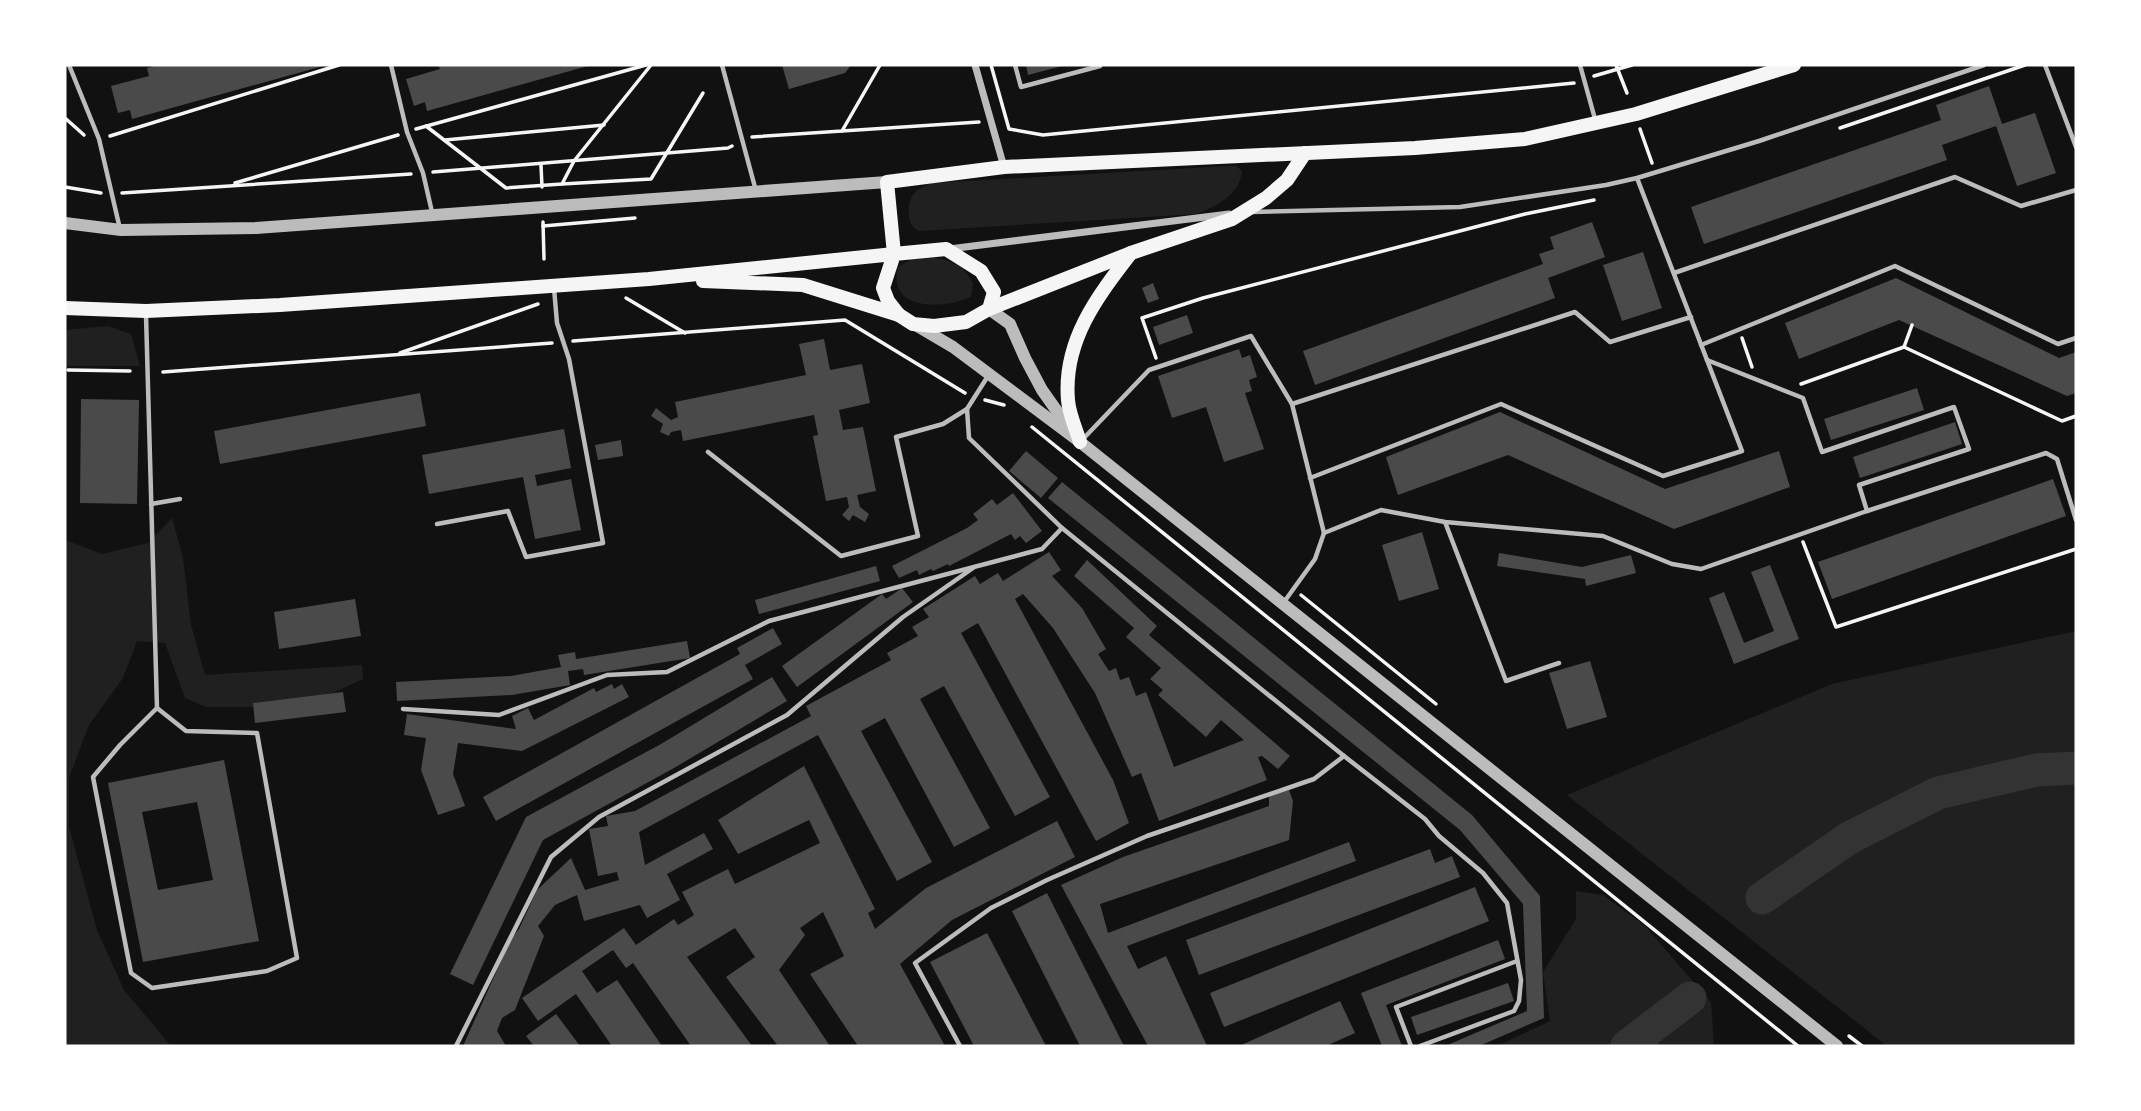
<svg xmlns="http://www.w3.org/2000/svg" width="2141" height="1111" font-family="Inter,sans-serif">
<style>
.green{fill:#202020}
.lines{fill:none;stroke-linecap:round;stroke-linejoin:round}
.river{stroke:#333;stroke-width:33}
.building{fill:#4a4a4a;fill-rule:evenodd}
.path{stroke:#f5f5f5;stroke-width:3.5}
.service{stroke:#bcbcbc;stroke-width:4.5}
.minor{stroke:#bcbcbc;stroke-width:7}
.tertiary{stroke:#bcbcbc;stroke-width:12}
.secondary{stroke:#f5f5f5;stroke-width:14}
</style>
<rect width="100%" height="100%" fill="#111"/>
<g class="green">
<path d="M1227,166h9l6,5c-2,24 -27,36 -46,43l-277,17c-14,-6 -13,-30 -3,-40 4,-3 11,-6 16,-8z"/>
<path d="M932,257c22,5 29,6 41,26l-2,14c-26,12 -85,15 -73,-30l14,-8z"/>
<polygon points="108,326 131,334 140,366 65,366 65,330"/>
<polygon points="172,518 183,558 191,625 205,675 362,665 363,679 335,692 268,707 206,707 185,698 165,643 137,641 123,678 89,725 69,778 69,827 97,930 124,990 171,1046 65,1046 65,540 102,554 148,543"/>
<polygon points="2076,631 2076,1046 1887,1046 1567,795 1832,684"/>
<polygon points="1576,891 1603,895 1645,926 1711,1002 1714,1046 1497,1046 1550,1021 1543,972 1576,919"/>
</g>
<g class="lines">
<g class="river">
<polyline points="1762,898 1849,838 1938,793 2036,770 2076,768"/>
<polyline points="1627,1046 1690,998"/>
</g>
</g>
<g class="building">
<polygon points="158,65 323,65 323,66 132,119 130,110 118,113 111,86 149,76 147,68"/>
<polygon points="438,65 587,65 588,66 427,111 425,102 414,106 406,79 440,69"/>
<polygon points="782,65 851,65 845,73 789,89"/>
<polygon points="1026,65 1062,65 1062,66 1028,75"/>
<polygon points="1989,86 2002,124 2035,113 2056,173 2017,186 1996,126 1942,145 1947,160 1704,244 1691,207 1941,120 1936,105"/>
<polygon points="1592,222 1605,257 1548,278 1555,298 1315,385 1303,351 1543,264 1539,254 1554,249 1550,237"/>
<polygon points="1643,252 1662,308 1622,321 1603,265"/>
<polygon points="1896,278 2059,358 2076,352 2076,393 2067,396 1899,320 1799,359 1785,323"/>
<polygon points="1153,283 1159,299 1148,303 1142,288"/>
<polygon points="1187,315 1193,333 1159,345 1153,327"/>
<polygon points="824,339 830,370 862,364 870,403 839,410 843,430 863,427 876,491 857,495 860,507 869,514 865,522 853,515 849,521 842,515 849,507 847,497 826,501 813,436 818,435 814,415 683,441 681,430 671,432 669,436 660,432 663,424 651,416 656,408 671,420 678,417 675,402 806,375 799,344"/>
<polygon points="1239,349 1242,358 1250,355 1257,377 1249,380 1252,391 1245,393 1264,449 1224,462 1206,407 1172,418 1158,376"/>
<polygon points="1917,388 1924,410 1831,440 1824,419"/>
<polygon points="420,393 426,426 220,464 214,431"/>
<polygon points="81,399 139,400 137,504 80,503"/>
<polygon points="1500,412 1665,489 1779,451 1790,487 1674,529 1508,455 1398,495 1386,457"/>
<polygon points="1955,422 1962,444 1860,478 1853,457"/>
<polygon points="564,429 571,468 535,475 537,486 571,479 581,530 535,539 523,477 429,494 422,455"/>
<polygon points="621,440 623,456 598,460 595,445"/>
<polygon points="1026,451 1058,478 1041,498 1009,471"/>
<polygon points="2053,479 2066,516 1832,599 1818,562"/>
<polygon points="1062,482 1472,815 1540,896 1544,1018 1479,1046 1445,1046 1527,1011 1523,904 1460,830 1048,498"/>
<polygon points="1013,493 1042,531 1026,543 1020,536 1015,540 1011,534 949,566 948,564 933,571 931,569 919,575 917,570 899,578 892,566 967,528 978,520 973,514 992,499 997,505"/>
<polygon points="1422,532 1439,589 1399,601 1382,545"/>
<polygon points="1049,552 1061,570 1052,576 1082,608 1106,649 1098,654 1109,671 1116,668 1120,680 1129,677 1136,696 1146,692 1174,767 1244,740 1221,720 1206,737 1158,695 1163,690 1150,679 1161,668 1126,637 1134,628 1074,576 1087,560 1157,626 1149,635 1290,756 1278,769 1262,756 1258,757 1267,780 1159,821 1141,773 1132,777 1095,693 1053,628 1023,594 1015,599 1113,780 1129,823 1096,841 978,623 961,633 1050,797 1015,816 944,686 920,699 990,828 954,847 885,718 861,731 932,862 897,881 818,735 639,832 645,865 704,833 713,849 667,874 680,900 647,918 640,905 584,921 577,895 555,905 538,926 544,936 515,1010 502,1018 497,1031 506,1046 463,1046 511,939 519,929 537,890 571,858 585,890 619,880 617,872 598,876 589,829 608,826 606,816 635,811 811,716 806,706 891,660 887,653 918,636 912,627 929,617 923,609 975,576 980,584 998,573 1003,581"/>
<polygon points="1499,553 1582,567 1631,555 1636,573 1586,586 1585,579 1497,566"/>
<polygon points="1770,565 1799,639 1734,664 1709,598 1724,592 1744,643 1774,631 1751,572"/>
<polygon points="876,566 880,581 759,614 755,600"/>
<polygon points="902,588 913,602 797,687 782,666 882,594 886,599"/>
<polygon points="355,599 361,636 279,649 274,612"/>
<polygon points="773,628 782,644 745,665 753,679 496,821 483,797 740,654 737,648"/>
<polygon points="687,641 690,658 584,675 583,669 568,671 570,685 512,695 397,701 396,682 511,676 561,667 558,655 575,652 576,659"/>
<polygon points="1590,661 1607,717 1567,729 1549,673"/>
<polygon points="772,677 787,701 674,768 543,840 473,985 450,974 526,817 661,744"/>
<polygon points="612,684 614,689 622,684 629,697 522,751 458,743 453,774 465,806 438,815 421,770 426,738 404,735 407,714 516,729 512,716 528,708 534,720 594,688 596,692"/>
<polygon points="343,692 346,712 255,723 253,703"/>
<path d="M224,760l35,181 -116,21 -35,-179zM197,802l16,78 -55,10 -16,-78z"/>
<polygon points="804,766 875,909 868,913 875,929 926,888 1057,821 1075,857 952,920 900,964 945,1046 858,1046 810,974 844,956 823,912 800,928 805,935 779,970 830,1046 778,1046 726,977 755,957 735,928 687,957 752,1046 691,1046 633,963 626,968 613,950 582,971 597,993 617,980 662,1046 612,1046 576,994 538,1021 522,998 624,928 636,945 674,919 678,925 694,915 682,892 728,869 735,884 820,843 809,820 738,854 718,820"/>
<polygon points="1289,790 1293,801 1289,840 1100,904 1108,933 1349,842 1356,861 1127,946 1138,969 1166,956 1207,1046 1148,1046 1061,885 1123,857 1269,806 1269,796"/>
<polygon points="1430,849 1435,863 1452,856 1460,877 1199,975 1186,940"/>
<polygon points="1475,887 1489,921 1224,1027 1210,993"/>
<polygon points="1047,893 1124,1046 1080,1046 1012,911"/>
<polygon points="987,933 1046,1046 974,1046 930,962"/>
<polygon points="1498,940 1505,959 1386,1005 1402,1046 1382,1046 1361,993"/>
<polygon points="1508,983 1514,1001 1417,1035 1411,1017"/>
<polygon points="1340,1001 1355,1033 1326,1046 1239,1046"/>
<polygon points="556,1014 580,1046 534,1046 526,1036"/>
</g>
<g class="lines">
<g class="path">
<polyline points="991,65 1009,129 1043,135 1574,83"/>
<polyline points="1616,65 1627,93"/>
<polyline points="1594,76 1632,65"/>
<polyline points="65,118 84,135"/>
<polyline points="426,126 506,188 562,184 574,161 651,65"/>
<polyline points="1840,128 2025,65"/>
<polyline points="416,129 646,65"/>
<polyline points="1640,129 1652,163"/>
<polyline points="842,131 979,122"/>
<polyline points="110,136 339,65"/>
<polyline points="752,137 842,131 880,65"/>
<polyline points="445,140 604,125"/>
<polyline points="541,165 542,187"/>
<polyline points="433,172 728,148 732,146"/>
<polyline points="235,183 398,135"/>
<polyline points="562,184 651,179 703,93"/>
<polyline points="65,187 101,193"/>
<polyline points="122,193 411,174"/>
<polyline points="543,222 544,259"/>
<polyline points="543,226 635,218"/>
<polyline points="626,298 685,333"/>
<polyline points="1742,338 1752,367"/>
<polyline points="573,341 845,320 965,393"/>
<polyline points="1904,347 1912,325"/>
<polyline points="400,353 538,304"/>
<polyline points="1156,358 1142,318 1203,298 1525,214 1594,200"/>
<polyline points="68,370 130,371"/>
<polyline points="163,372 552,343"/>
<polyline points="1801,384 1904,347 2062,421 2076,416"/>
<polyline points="985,400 1004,405"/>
<polyline points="1032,427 1798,1046"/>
<polyline points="1803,542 1836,627 2076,549"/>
<polyline points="1301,595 1436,704"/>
<polyline points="1849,1036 1862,1046"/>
</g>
<g class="service">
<polyline points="69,65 99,139 120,229"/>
<polyline points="391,65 407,132 423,173 432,212"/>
<polyline points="722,65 756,191"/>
<polyline points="1015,65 1021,87 1100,66 1099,65"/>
<polyline points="1580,65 1595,119"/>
<polyline points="2045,65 2076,147"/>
<polyline points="1251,212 1460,207 1606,185 1637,178 1759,141 1984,65"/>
<polyline points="1674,273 1955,177 2021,206 2076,190"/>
<polyline points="146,315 157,708 186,731 257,733 297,958 267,971 152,988 131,973 93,777 120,745 157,708"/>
<polyline points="1701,345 1895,266 2058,344 2076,338"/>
<polyline points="1707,360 1803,398 1822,452 1954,407 1969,449 1859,485 1867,511"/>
<polyline points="1292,404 1575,312 1610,342 1691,317"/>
<polyline points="967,409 969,438 1062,528 1344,756 1425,819 1439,836 1483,873 1507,903 1521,980 1519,1001 1514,1011 1420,1046"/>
<polyline points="1083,439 1149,370 1251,336 1292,404 1324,533"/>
<polyline points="708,452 841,556 918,536 896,437 943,424 967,409 988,376"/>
<polyline points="1310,478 1501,404 1663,476 1742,451 1637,178"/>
<polyline points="151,504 180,499"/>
<polyline points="1445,522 1506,681 1559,663"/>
<polyline points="437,524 508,511 526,557 603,543 569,359 557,323 554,288"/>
<polyline points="1284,602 1315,559 1324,533 1381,510 1445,522 1603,536 1672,564 1701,569 1867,511 2046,453 2057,459 2076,520"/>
<polyline points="403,709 499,715 607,675 667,672 769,621 1042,549 1062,528"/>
<polyline points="456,1046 551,857 599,817 787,715 903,617 973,568"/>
<polyline points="960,1046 915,963 991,908 1047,880 1147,836 1314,779 1344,756"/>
<polyline points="1411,1046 1396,1007 1517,961"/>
</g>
<g class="minor">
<polyline points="975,65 1004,167"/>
<polyline points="949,249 1229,214"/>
</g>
<g class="tertiary">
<polyline points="65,223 121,230 256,228 887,182"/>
<polyline points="989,309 1010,324 1025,358 1042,390 1071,431"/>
<polyline points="914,324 953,347 1080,442 1837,1046"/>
</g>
<g class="secondary">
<polyline points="703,281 803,285 899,315"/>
<polyline points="65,308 146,311 280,305 649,279 894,254 887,182 1004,167 1415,148 1525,139 1636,114 1794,65"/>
<polyline points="989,309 994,292 981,271 946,249 894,254 883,288 888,301 899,315 913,324 934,326 966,322 989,309 1131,253 1232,219 1266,198 1287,180 1305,153"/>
<path d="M1080,442c-4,-13 -11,-28 -12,-42 -5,-59 29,-103 63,-147"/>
</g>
</g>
<rect width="2141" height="1111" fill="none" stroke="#ffffff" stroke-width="133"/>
</svg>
